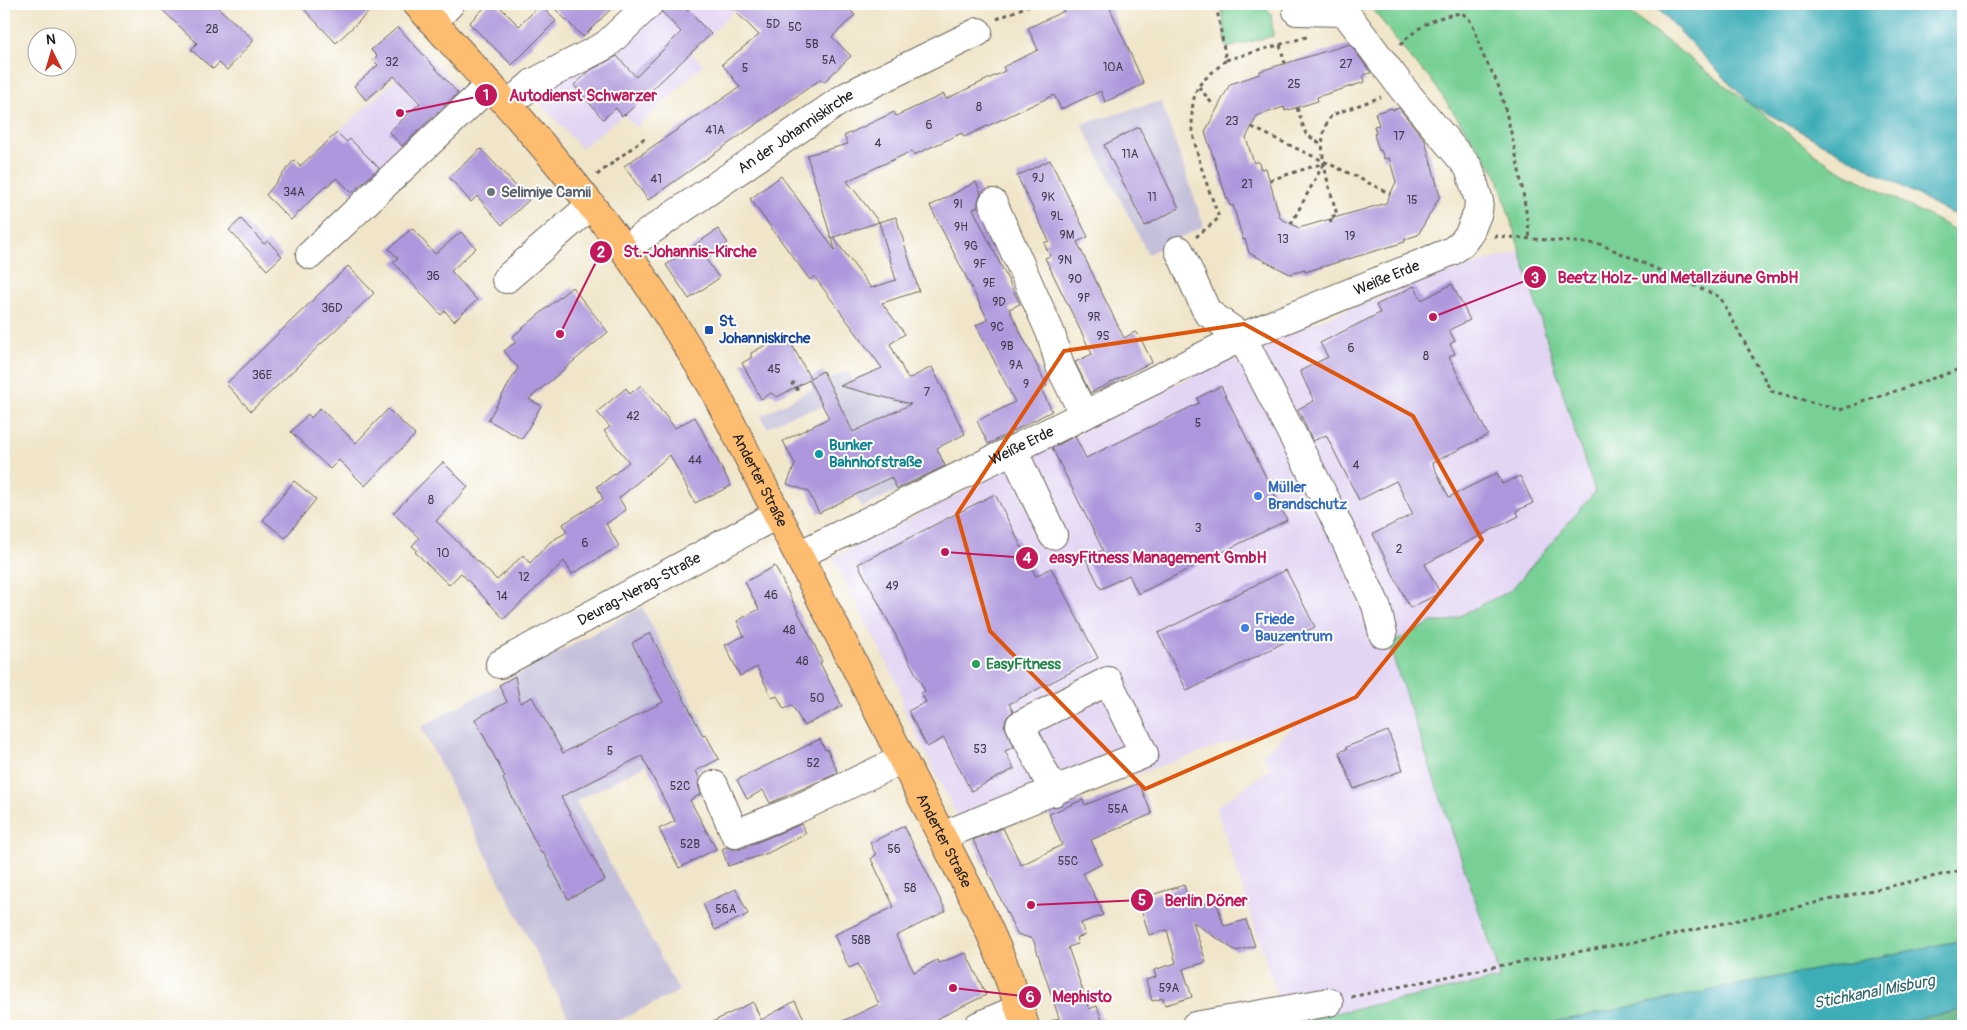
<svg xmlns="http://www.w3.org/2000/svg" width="1967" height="1030" font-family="Pangolin,sans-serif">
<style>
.built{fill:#e2d4f3}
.industrial{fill:#c5c0da}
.green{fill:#78d096;stroke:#4a7659}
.forest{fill:#62b27f;stroke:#3f674e}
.water{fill:#3dadb8;stroke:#2c646a}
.building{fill:#ae97dc}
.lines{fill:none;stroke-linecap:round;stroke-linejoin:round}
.minor-casing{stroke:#666259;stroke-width:30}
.major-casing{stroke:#666259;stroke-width:30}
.path{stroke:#666259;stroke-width:3;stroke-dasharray:4 4;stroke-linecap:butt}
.minor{stroke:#fff;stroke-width:28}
.major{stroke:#fdbc70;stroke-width:28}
.marked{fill:none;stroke:#de560d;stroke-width:4;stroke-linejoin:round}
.worship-dot{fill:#6b7280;stroke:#fff;stroke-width:2}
.transit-dot{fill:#1a4fb4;stroke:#fff;stroke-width:2}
.culture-dot{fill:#0f9aa8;stroke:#fff;stroke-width:2}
.shop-dot{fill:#3f7fe0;stroke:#fff;stroke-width:2}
.leisure-dot{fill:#2e9e5b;stroke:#fff;stroke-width:2}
.labels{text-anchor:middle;stroke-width:4;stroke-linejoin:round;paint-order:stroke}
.number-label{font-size:12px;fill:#403b4c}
.street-label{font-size:15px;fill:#1c1c1c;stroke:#fff}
.worship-label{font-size:15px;font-weight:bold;fill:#5b616d;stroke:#fff;text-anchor:start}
.transit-label{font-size:15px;font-weight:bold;fill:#164399;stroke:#fff;text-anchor:start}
.culture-label{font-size:15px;font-weight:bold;fill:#0d838f;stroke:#fff;text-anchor:start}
.shop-label{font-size:15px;font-weight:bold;fill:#366cbe;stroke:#fff;text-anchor:start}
.leisure-label{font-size:15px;font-weight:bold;fill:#27864d;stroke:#fff;text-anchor:start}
.water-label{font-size:16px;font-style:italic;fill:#2c646a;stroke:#fff}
.leader{fill:none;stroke:#c2185b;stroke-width:2}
.callout-dot{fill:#c2185b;stroke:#fff;stroke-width:2}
.mark-label{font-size:15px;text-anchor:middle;font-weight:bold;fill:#fff}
.callout-label{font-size:16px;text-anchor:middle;font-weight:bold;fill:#c2185b;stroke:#fff;stroke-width:4;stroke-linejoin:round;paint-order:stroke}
</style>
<rect width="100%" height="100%" fill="#fff"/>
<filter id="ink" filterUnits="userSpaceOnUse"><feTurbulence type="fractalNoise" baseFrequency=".02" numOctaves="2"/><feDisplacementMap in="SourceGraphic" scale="10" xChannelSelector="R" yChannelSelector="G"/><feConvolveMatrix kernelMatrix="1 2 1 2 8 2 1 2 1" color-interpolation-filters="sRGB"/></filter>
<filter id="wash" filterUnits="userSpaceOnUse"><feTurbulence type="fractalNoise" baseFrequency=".0096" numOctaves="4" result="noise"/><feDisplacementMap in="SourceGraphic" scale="20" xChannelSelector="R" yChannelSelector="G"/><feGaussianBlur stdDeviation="1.12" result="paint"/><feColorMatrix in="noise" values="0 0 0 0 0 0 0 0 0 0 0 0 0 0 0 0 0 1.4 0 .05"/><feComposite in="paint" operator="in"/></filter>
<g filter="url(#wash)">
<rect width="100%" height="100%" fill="#f0e5c9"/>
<g class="built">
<polygon points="634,4 728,4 734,11 691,53 703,65 636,128 624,114 581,148 519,80 553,49 581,52"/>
<polygon points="426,52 464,94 353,194 314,154"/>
<polygon points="1521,251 1573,426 1595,492 1511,590 1448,622 1499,979 1286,1023 1216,807 1271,768 1262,755 1292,728 1289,723 1050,803 968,838 904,710 900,689 833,558 1164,389 1316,322 1420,281"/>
</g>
<g class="industrial">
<polygon points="1161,101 1204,226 1148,254 1082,124"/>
<polygon points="898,361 908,379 904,382 946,467 862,508 855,495 866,489 823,407 792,415 767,428 761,416 846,371 853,380"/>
<polygon points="642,607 708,733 576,801 679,991 608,1026 573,1026 421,727"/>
</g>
<g class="green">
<polygon points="1222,4 1262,4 1271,13 1273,36 1226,48"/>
<polygon points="1369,4 1618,4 1830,165 1963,234 1963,940 1534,1026 1271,1026 1499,979 1496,961 1391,652 1390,644 1432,622 1448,622 1511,590 1595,492 1573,426 1497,175 1429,77 1412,60"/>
</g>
<polygon class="forest" points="1963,1010 1963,1026 1883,1026"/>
<g class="water">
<polygon points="1653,4 1963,4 1963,213 1952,214 1750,104"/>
<polygon points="1963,940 1963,1010 1883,1026 1534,1026"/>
</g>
<g id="blocks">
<g class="building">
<polygon points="156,4 214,4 254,40 227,70 219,63 213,69 191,50 197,43"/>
<polygon points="299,4 377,4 336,43"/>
<polygon points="488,4 497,4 519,26 540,5 556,21 512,65 469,23"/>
<polygon points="550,4 616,4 583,37"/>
<polygon points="664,4 681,4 711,34 625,115 624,114 622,116 616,108 603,119 574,85 591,70 617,56 636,77 681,32 662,12"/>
<polygon points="728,4 844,4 855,15 832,37 851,56 824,82 821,79 648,200 624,166 740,87 722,64 759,35"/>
<polygon points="1060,4 1108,4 1144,84 1105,102 1101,91 1061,109 1054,95 964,137 962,133 914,155 912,151 847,181 879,222 896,217 919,291 882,303 905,334 890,344 908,379 932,367 965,434 937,448 945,466 897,489 891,477 819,513 808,491 787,484 795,464 783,441 829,418 809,380 777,397 771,393 761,399 742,363 751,358 751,353 786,334 810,378 823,371 853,432 911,404 840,386 882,368 814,276 810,280 750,199 781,176 835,250 832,238 833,237 871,288 896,280 879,222 831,238 807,155 848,144 844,136 894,112 896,116 944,94 946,99 1005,71 1003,67 1038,50 1028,28 1064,11"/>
<polygon points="398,27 458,93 402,146 389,132 420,103 394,76 366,100 354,86 378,65 373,60 377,56 371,50"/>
<polygon points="1350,44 1371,73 1363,75 1365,82 1317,97 1318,101 1285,111 1284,107 1257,116 1246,138 1254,163 1258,161 1261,169 1266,168 1280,218 1299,228 1386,203 1396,182 1389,158 1384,159 1381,150 1379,151 1374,134 1376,134 1374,126 1379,125 1375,113 1392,108 1393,110 1399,108 1425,140 1440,196 1418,235 1405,239 1405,242 1305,272 1305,270 1290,274 1249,253 1245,239 1243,240 1233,205 1230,206 1228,199 1227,199 1205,132 1230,84 1260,74 1260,71"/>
<polygon points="1139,127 1179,208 1145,226 1104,145"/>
<polygon points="337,133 347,142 350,139 379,168 352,193 337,178 319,192 291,220 266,195 294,160 300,166"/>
<polygon points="481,149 529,200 502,225 477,196 471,202 449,177"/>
<polygon points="1050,160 1088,237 1077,242 1124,338 1135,332 1140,337 1152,362 1090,393 1075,362 1092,354 1045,258 1050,256 1044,243 1049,241 1017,176"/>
<polygon points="976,182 981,193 978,201 978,207 973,209 1020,304 1009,309 1047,386 1041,389 1052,411 988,444 977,421 1015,402 976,325 988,320 930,206"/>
<polygon points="241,219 264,244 268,241 282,256 267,270 229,230"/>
<polygon points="412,228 435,254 461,232 476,248 451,271 477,300 454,321 445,311 441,315 393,262 398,258 389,249"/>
<polygon points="718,229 728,243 706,259 719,278 689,299 666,265"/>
<polygon points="348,266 374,293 251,411 226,384"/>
<polygon points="1452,284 1470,320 1449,330 1455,341 1450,344 1455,354 1449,357 1488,435 1432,463 1449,497 1497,473 1502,484 1520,476 1533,503 1516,511 1519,516 1425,564 1440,593 1410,608 1373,534 1413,514 1396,481 1359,500 1326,435 1313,441 1298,409 1314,401 1300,371 1328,357 1320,343 1380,313 1376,305 1414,286 1422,300"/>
<polygon points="572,287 608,332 529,399 541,406 522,439 488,420 518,368 504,351 516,342 512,337"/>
<polygon points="641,385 675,428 695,417 731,486 695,503 670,455 619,498 626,510 606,524 619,546 572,574 564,561 504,619 461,573 449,585 415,552 417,550 412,546 419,538 393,513 443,462 468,487 436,521 497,580 523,555 530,563 550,542 567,532 563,524 603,499 597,486 604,482 629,462 604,431 610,427 597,412 626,388 630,394"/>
<polygon points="1221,386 1287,520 1138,594 1129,575 1101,589 1086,559 1103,550 1052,448 1075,436 1086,458 1199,403 1197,398"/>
<polygon points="320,408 356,443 388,409 415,435 365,486 339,460 330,469 291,432 308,414 311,418"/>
<polygon points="294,481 316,499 285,538 263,520"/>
<polygon points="995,494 1036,576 1051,568 1098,658 1009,704 1013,711 1007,717 1004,725 1014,747 1005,751 1014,769 971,791 944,738 927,747 908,711 926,702 921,693 925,691 858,564"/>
<polygon points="775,566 814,644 822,662 820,663 842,706 804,726 792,705 784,709 777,696 772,698 757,667 740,676 725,645 744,636 737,621 759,609 745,582"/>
<polygon points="1286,570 1315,627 1187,691 1158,633"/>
<polygon points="650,633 703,736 706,735 719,759 696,771 700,779 698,784 701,794 690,800 716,849 679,868 659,829 675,821 642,756 561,797 605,880 568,899 543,852 541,853 503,779 505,777 475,719 507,702 499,685 515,676 520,703 532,697 563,753 663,702 632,643"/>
<polygon points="1388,731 1403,770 1354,789 1339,752 1347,749 1346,747"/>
<polygon points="820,739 825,750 827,749 838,773 770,803 763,790 747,799 737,780"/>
<polygon points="1139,783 1152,814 1091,840 1102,864 1083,873 1100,906 1103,915 1081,923 1085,935 1076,938 1078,944 1068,947 1089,1009 1097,1006 1104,1026 1046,1026 1046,1023 1059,1018 1033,939 1017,934 973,840 1003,828 1021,865 1062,845 1049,814 1083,800 1085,805"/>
<polygon points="801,824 806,833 768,853 728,866 722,849 727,847 733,849 741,849"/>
<polygon points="904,826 946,911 896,936 914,972 937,960 939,963 966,953 986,995 922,1026 832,1026 879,1004 858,964 849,968 834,935 894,907 871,859 876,855 870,843"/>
<polygon points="1184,885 1191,908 1216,900 1224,926 1246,920 1255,946 1236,951 1193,922 1206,962 1183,969 1192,997 1165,1005 1163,998 1152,1001 1146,980 1156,977 1154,970 1176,963 1167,930 1149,935 1138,899"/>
<polygon points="736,889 748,914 715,930 703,904"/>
<polygon points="795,1001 808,1026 704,1026 753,1002 761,1020"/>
</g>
</g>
</g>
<g filter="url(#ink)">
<use href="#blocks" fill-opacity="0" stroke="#666259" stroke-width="1"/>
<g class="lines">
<defs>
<g id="minor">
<polyline points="433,22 450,4"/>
<polyline points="508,105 533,83 606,45 649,4"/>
<polyline points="993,203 1051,334 1060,366 1084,415"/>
<path id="s1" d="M624,249l223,-153 131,-64"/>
<polyline points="1179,250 1207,312 1242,337 1332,512 1376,605 1383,634"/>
<polyline points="310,255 490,85"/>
<polyline points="506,279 591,205"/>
<polyline points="1013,450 1053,535"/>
<path id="s2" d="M799,555l443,-218 210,-86 10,-8 7,-9 9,-22 1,-11 -10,-33 -66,-79 -58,-77 -48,-1"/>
<path id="s3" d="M500,664l278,-150"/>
<polyline points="714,785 735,834 795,810 903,759"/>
<polyline points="942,836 1144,754 1108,681 1020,725 1054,792"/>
<polyline points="978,1026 1020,1008"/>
<polyline points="1195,1026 1329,1002"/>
</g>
<g id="major">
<path id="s4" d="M417,4c59,66 120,131 174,201 45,58 83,119 121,181l268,525c18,37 33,75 45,115"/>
</g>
</defs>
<use href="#minor" class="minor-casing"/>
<use href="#major" class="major-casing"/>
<g class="path">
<polyline points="997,19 1032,4"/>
<polyline points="1280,45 1285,64"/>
<path d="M1400,45c20,-20 34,-28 62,-32 14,9 14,25 20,40 5,12 13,22 17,35 15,49 24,100 31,151"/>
<polyline points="1226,60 1310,36"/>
<polyline points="1199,87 1214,106"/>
<polyline points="1297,108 1306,134 1321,144"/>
<path d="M1252,127c46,23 93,43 138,67"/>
<polyline points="597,175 646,137"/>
<polyline points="1270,180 1324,163"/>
<path d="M1331,223l-1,-6 7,-2c-7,-28 -26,-75 -5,-100l49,-18"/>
<polyline points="1291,224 1324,163"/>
<polyline points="1494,236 1600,244 1720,297 1771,391 1840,410 1963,368"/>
<path d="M1196,237l23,-19c-12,-36 -39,-94 -21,-131 5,-8 21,-20 28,-27l-10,-56"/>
<polyline points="791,385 794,383 798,391"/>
<polyline points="1351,997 1498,966 1662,937 1963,870"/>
</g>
<use href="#minor" class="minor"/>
<use href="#major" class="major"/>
</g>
</g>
<path class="marked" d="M1244,324l169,92 69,124 -126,157 -211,92 -155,-158 -33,-117 107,-163z"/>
<circle class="worship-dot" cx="491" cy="192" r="5"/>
<rect class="transit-dot" x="704" y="325" width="10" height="10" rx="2.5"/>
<circle class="culture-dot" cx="819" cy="454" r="5"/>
<g class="shop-dot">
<circle cx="1258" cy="496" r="5"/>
<circle cx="1245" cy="628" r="5"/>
</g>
<circle class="leisure-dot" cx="976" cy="664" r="5"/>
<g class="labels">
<g class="number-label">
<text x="773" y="28">5D</text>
<text x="795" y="31">5C</text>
<text x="212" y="33">28</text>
<text x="812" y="48">5B</text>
<text x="829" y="64">5A</text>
<text x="392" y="66">32</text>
<text x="1346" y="68">27</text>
<text x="1113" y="71">10A</text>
<text x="745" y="72">5</text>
<text x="1294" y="88">25</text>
<text x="979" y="111">8</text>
<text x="1232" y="125">23</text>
<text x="929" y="129">6</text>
<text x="715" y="134">41A</text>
<text x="1399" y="140">17</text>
<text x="878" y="147">4</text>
<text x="1130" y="158">11A</text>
<text x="1038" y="182">9J</text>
<text x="656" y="183">41</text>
<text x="1247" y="188">21</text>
<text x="294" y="196">34A</text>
<text x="1048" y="201">9K</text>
<text x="1152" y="201">11</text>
<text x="1412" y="204">15</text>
<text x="958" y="208">9I</text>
<text x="1057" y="220">9L</text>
<text x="961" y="231">9H</text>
<text x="1067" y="239">9M</text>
<text x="1350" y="240">19</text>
<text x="1283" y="243">13</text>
<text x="971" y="250">9G</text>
<text x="1065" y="264">9N</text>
<text x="980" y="268">9F</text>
<text x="433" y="280">36</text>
<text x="1075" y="283">9O</text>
<text x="989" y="287">9E</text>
<text x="1084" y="302">9P</text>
<text x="999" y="306">9D</text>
<text x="332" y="312">36D</text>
<text x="1094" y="321">9R</text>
<text x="997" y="331">9C</text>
<text x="1103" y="340">9S</text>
<text x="1007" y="350">9B</text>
<text x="1351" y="352">6</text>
<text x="1426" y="360">8</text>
<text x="1016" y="369">9A</text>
<text x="774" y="373">45</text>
<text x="262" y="379">36E</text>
<text x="1026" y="388">9</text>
<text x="927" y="396">7</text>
<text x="633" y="420">42</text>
<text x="1198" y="427">5</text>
<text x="695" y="464">44</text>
<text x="1356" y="469">4</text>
<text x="431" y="504">8</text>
<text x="1198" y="532">3</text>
<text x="585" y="547">6</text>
<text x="1399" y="553">2</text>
<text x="443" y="557">10</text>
<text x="524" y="581">12</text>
<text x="892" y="590">49</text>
<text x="771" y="599">46</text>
<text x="502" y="600">14</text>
<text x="789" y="634">48</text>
<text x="802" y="665">48</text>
<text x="817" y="702">50</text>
<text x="980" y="753">53</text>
<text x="610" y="755">5</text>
<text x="813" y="767">52</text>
<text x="680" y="790">52C</text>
<text x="1118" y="813">55A</text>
<text x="690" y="848">52B</text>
<text x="894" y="853">56</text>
<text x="1068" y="865">55C</text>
<text x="910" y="892">58</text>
<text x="726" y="913">56A</text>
<text x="861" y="944">58B</text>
<text x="1169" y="992">59A</text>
</g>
<g class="street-label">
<text dy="5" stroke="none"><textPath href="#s1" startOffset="208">An der Johanniskirche</textPath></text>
<text dy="5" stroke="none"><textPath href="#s2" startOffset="650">Weiße Erde</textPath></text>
<text dy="5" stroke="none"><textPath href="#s2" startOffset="248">Weiße Erde</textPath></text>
<text dy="5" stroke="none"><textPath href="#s4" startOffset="589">Anderter Straße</textPath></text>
<text dy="5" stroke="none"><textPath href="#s3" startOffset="158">Deurag-Nerag-Straße</textPath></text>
<text dy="5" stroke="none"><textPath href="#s4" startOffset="994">Anderter Straße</textPath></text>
</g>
<g class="worship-label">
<text x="501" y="197">Selimiye Camii</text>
</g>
<g class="transit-label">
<text x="719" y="326">St.<tspan x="719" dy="17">Johanniskirche</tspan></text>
</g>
<g class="culture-label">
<text x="829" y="450">Bunker<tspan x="829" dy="17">Bahnhofstraße</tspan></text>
</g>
<g class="shop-label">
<text x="1268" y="492">Müller<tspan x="1268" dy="17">Brandschutz</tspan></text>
<text x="1255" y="624">Friede<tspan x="1255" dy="17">Bauzentrum</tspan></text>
</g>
<g class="leisure-label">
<text x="986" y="669">EasyFitness</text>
</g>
<g class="water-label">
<text transform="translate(1874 991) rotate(-11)" y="6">Stichkanal Misburg</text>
</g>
</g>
<path class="leader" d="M400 113L486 95M560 334L601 252M1433 317L1535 277M945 552L1027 558M1031 905L1142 900M953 988L1030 997"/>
<g class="callout-dot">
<circle cx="400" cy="113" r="5"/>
<circle cx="560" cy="334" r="5"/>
<circle cx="1433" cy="317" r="5"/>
<circle cx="945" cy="552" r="5"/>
<circle cx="1031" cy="905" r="5"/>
<circle cx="953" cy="988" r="5"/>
<circle cx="486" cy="95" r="12"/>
<circle cx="601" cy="252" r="12"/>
<circle cx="1535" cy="277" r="12"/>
<circle cx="1027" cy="558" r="12"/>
<circle cx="1142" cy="900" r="12"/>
<circle cx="1030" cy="997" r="12"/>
</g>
<g class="mark-label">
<text x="486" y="100">1</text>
<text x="601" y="257">2</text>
<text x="1535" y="283">3</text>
<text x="1027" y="563">4</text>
<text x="1142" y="905">5</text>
<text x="1030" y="1002">6</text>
</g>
<g class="callout-label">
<text x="583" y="101">Autodienst Schwarzer</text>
<text x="690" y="257">St.-Johannis-Kirche</text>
<text x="1678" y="283">Beetz Holz- und Metallzäune GmbH</text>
<text x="1158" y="563">easyFitness Management GmbH</text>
<text x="1206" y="906">Berlin Döner</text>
<text x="1082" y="1002">Mephisto</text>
</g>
<rect width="1967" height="1030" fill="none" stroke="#fff" stroke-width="20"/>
<g transform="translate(52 52) rotate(355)"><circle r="24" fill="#ffffff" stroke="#a4a4a4"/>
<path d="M0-4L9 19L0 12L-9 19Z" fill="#c8321e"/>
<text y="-8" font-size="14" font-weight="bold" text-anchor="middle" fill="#1c1c1c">N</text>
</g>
</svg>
